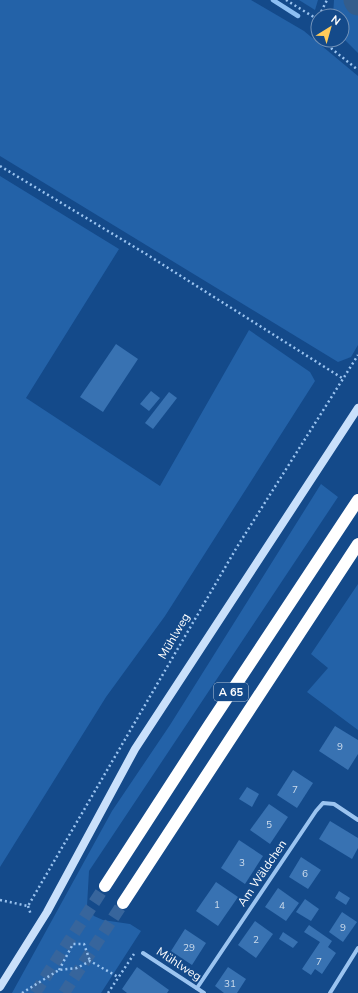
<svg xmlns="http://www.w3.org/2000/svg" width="358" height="993" font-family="'Nunito Sans',sans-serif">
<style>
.green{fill:#2362a8}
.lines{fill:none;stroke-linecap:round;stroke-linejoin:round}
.stream{stroke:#8dbff3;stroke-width:4.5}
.river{stroke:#345d8c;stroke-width:27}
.building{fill:#3872b2}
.highway-tunnel{stroke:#37659c;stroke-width:12;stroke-dasharray:12 6;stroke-linecap:butt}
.path{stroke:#9bc4f0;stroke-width:2.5;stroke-dasharray:2 3;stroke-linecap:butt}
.street{stroke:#9bc4f0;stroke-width:4}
.secondary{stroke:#c9e0fb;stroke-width:8}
.highway{stroke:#fff;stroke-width:12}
.labels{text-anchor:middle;stroke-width:3.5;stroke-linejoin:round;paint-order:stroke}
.number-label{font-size:10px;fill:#cddcec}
.shield{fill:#144a8a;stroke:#b8c9dc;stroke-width:1}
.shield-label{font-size:11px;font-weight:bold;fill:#fff}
.street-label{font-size:12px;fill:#fff;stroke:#144a8a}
</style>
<rect width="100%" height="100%" fill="#144a8a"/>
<g class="green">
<polygon points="0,0 251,0 304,31 358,76 358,345 351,357 338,362 0,156"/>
<polygon points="299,0 318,0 315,10"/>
<polygon points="334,0 358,0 358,53 342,37 342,16 333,16"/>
<polygon points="0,176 119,249 26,398 160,486 249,330 310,372 315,381 165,616 106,697 0,867"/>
<polygon points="321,484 338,497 89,871 87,906 94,916 103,920 130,924 141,931 101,993 12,993 112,811 170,725"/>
<polygon points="358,584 358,730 307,692 328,668 311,654"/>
</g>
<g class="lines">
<polyline class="stream" points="273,0 298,16"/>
<polyline class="river" points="357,0 358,2"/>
</g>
<g class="building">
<polygon points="116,344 138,359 103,412 80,397"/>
<polygon points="151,391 160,398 149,411 140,404"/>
<polygon points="169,392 177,398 153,429 145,423"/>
<polygon points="335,726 358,740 358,754 348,770 319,751"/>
<polygon points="293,770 313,783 297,808 277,795"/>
<polygon points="247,787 259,794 252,807 239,799"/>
<polygon points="269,804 288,817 270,844 250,830"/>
<polygon points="330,821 358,838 358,848 352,859 319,839"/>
<polygon points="239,840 263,856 245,884 221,868"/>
<polygon points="301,857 321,870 308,889 289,877"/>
<polygon points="216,882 238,897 218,926 196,911"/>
<polygon points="278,888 299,903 286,921 265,907"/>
<polygon points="339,891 350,898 346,905 335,898"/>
<polygon points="305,899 319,909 311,921 296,912"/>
<polygon points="342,912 357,922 343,942 329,932"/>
<polygon points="255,921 273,934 256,958 238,945"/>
<polygon points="309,925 332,941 328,947 336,953 322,974 315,969 311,975 302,969 320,942 304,932"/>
<polygon points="185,929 206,943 192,965 171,951"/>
<polygon points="283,932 298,942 293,948 279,939"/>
<polygon points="137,967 169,990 167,993 127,993 122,989"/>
<polygon points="228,967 246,979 237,993 224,993 215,986"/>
</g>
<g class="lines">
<g class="highway-tunnel">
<polyline points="35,993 105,886"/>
<polyline points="64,993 123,903"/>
</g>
<g class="path">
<polyline points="286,0 317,19"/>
<polyline points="319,16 327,0"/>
<polyline points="318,18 315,28 318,32"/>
<polyline points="325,40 332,49 358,70"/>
<polyline points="0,166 146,254 342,378"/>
<polyline points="0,900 28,906 237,547 358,355"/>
<polyline points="28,906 31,915"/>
<polyline points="59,970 73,944 84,944 90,961"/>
<polyline points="22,993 59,970 77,968 90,961 118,977"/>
<polyline points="108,993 134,954"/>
</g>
<g class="street">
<polyline points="143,953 204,993"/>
<polyline points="197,988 316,811 323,803 334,804 358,820"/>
<polyline points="330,993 358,948"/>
</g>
<polyline class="secondary" points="0,987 47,912 135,749 358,408"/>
<g class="highway">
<polyline points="105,886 208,727 358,500"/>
<polyline points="123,903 358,544"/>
</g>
</g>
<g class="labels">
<g class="number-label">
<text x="340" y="750">9</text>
<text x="295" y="793">7</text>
<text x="269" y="828">5</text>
<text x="242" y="866">3</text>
<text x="305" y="877">6</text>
<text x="217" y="908">1</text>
<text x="282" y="909">4</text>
<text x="343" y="931">9</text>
<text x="256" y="943">2</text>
<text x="189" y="951">29</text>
<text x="319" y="965">7</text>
<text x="230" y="987">31</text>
</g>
<rect class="shield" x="214" y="683" width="34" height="18" rx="3"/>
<g class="shield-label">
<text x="231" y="696">A 65</text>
</g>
<g class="street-label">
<text transform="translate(174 636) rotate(-60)" y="4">Mühlweg</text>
<text transform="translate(262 873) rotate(-56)" y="4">Am Wäldchen</text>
<text transform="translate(179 964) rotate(33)" y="4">Mühlweg</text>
</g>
</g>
<g transform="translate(330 28) rotate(37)"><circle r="19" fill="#144a8a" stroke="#7292b9"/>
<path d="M0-3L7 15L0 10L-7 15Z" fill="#ffcb5a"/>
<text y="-6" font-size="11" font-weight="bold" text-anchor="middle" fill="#ffffff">N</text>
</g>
</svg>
